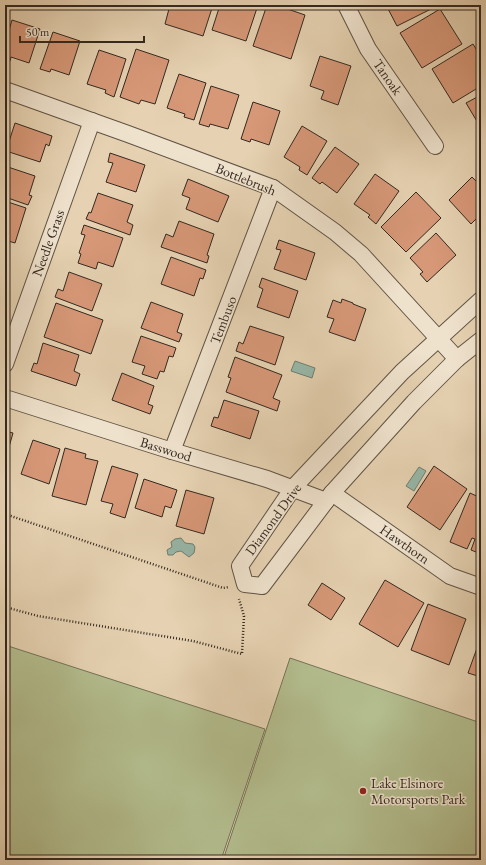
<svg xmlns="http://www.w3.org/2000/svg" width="486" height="865" font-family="'EB Garamond',serif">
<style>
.green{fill:#b3bd8e;stroke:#737357}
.water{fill:#97b8a9;stroke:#6f7f72}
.building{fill:#d79878;stroke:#332920}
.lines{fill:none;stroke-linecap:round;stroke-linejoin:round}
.minor-casing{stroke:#605344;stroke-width:18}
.path{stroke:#332920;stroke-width:2.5;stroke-dasharray:1 2;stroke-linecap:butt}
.minor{stroke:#efe2cd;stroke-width:16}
.poi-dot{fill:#8f2418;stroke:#efe2cd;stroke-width:1.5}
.labels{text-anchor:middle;stroke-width:3;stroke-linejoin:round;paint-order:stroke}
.street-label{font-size:14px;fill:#332920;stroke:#efe2cd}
.poi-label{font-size:14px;fill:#332920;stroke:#efe2cd;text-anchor:start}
</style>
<rect width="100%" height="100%" fill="#e6d2b2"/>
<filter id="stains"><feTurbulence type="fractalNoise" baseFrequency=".005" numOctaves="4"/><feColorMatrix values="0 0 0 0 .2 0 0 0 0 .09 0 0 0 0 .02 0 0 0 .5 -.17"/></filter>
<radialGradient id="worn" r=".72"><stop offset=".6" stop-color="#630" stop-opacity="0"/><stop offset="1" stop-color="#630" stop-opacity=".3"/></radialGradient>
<g class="green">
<polygon points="5,645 265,729 221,860 5,860"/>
<polygon points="290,658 481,723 481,860 223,860"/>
</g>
<g class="water">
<polygon points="295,361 315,368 312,378 291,371"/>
<polygon points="419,467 426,471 414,491 406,486"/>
<polygon points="181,538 185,543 193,544 195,547 194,553 189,557 181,551 176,552 173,555 168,555 167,550 172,547 171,542 175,539"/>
</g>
<g class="building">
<polygon points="170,5 213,5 203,36 165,24"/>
<polygon points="220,5 248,5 257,8 246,41 212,30"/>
<polygon points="267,5 276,5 305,15 291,59 253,46"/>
<polygon points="386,5 429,5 431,9 397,26"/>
<polygon points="440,9 462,44 422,68 400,33"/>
<polygon points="5,17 9,18 5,28"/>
<polygon points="12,20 40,29 29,63 11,57 10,61 5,59 5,44"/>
<polygon points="53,32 80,41 69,75 51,69 50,72 40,69"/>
<polygon points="473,44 481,57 481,86 453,103 432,69"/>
<polygon points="136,49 169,60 155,104 141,100 139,104 120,97"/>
<polygon points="99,50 126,59 114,97 105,93 106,90 87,84"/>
<polygon points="320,56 351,66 338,105 321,99 324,91 310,86"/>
<polygon points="179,74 206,83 194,120 184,117 185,114 167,108"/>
<polygon points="211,86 239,95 228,129 210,124 209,127 199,124"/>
<polygon points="481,95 481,128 466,103"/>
<polygon points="253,102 280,111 269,145 251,139 250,142 241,139"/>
<polygon points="15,123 52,136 49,146 46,144 40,162 6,151"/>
<polygon points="302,126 327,141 307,175 299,170 300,167 284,157"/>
<polygon points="335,147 359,164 337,193 322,182 320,184 312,178"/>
<polygon points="110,153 145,165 136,192 106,182 113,163 108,162"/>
<polygon points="5,166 35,176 29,195 32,196 28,205 5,197"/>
<polygon points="375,174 399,191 376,224 368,217 370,215 354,204"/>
<polygon points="472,177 481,186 481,214 471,224 449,200"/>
<polygon points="188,179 229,196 218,222 186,209 190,198 182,195"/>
<polygon points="416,192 441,218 406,252 381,227"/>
<polygon points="98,193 133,205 127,222 133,225 130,235 86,219 89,212 91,213"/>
<polygon points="5,201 26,208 15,243 5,240"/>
<polygon points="179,221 214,234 207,255 209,256 207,263 161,247 166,234 173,237"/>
<polygon points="84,225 123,238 113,267 98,262 96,269 78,263 81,254 79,253 85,235 81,234"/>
<polygon points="436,233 456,255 427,282 420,274 423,272 410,258"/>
<polygon points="279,240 315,253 306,280 274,269 281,250 276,249"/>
<polygon points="171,257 206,270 203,279 200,278 194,296 161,284"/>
<polygon points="69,272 102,284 92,311 55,297 58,289 63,291"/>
<polygon points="262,278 298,291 289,318 257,307 263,289 259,287"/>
<polygon points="342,299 353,303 353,304 366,309 355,341 329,332 334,319 327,317 333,300 341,303"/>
<polygon points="151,302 183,314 177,332 182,334 179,342 141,328"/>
<polygon points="56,303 103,320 91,354 44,337"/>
<polygon points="250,326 284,337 275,365 236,351 239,342 243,344"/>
<polygon points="141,336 176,348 173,357 169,356 164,372 160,371 157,379 142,374 145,366 132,362"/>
<polygon points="43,343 79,355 74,371 80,374 76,386 31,371 34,363 37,364"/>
<polygon points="235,357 282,375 273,398 280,401 277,411 226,392 231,378 228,377"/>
<polygon points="122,373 154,386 148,404 153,406 150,414 112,400"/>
<polygon points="224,400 259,411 250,439 211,426 214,417 218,418"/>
<polygon points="5,431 13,433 5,461"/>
<polygon points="33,440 60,449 49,484 21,474"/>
<polygon points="65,448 86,454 85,458 98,461 86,505 52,496"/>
<polygon points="112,466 138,474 125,518 110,513 113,504 101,501"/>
<polygon points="434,466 467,489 440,530 407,507"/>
<polygon points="144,479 177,490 171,508 165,506 162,517 135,508"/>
<polygon points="186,490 214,498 204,534 176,526"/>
<polygon points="470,493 481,498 481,554 471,550 475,539 472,538 467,549 450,542"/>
<polygon points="385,580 424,603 398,647 359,624"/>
<polygon points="322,583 345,598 331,620 308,605"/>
<polygon points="428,604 466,619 449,665 411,650"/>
<polygon points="481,637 481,677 468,673"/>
</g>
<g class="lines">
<defs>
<g id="minor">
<polyline points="346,5 368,49 435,146"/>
<polyline points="5,90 128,134 273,188 335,232 361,254 457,359"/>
<polyline points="481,300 402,372 293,488 240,566 245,584 262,586 332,493 414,402 457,359 481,340"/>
<polyline points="5,364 92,121"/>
<polyline points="5,398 172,451 267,479 326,501"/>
<polyline points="172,451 273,188"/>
<polyline points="332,493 450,576 481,587"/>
</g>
</defs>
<use href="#minor" class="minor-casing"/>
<g class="path">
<polyline points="5,514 223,588 229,587"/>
<polyline points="5,607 38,616 193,641 242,654 244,616 239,599"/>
</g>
<use href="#minor" class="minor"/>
</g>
<circle class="poi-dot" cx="363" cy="791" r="4"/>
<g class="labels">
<g class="street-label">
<text transform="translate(388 77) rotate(55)" y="5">Tanoak</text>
<text transform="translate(246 179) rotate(22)" y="5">Bottlebrush</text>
<text transform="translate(48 243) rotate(-70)" y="5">Needle Grass</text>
<text transform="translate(223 320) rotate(-69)" y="5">Tembuso</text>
<text transform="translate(166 449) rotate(17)" y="5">Basswood</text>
<text transform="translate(273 519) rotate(-54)" y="5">Diamond Drive</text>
<text transform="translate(405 544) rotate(35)" y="5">Hawthorn</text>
</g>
<g class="poi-label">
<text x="371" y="788">Lake Elsinore<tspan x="371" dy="16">Motorsports Park</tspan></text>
</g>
</g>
<rect width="486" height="865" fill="none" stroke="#e6d2b2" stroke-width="20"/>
<rect x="6" y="6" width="474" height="853" fill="none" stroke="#332920" stroke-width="2"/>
<rect x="10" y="10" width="466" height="845" fill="none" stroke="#332920"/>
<path d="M20 36v6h124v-6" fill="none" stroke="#332920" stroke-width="2"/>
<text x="26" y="36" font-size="12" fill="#332920" stroke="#efe2cd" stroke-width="3" paint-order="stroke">50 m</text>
<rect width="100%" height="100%" filter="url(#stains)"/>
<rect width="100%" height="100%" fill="url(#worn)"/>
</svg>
